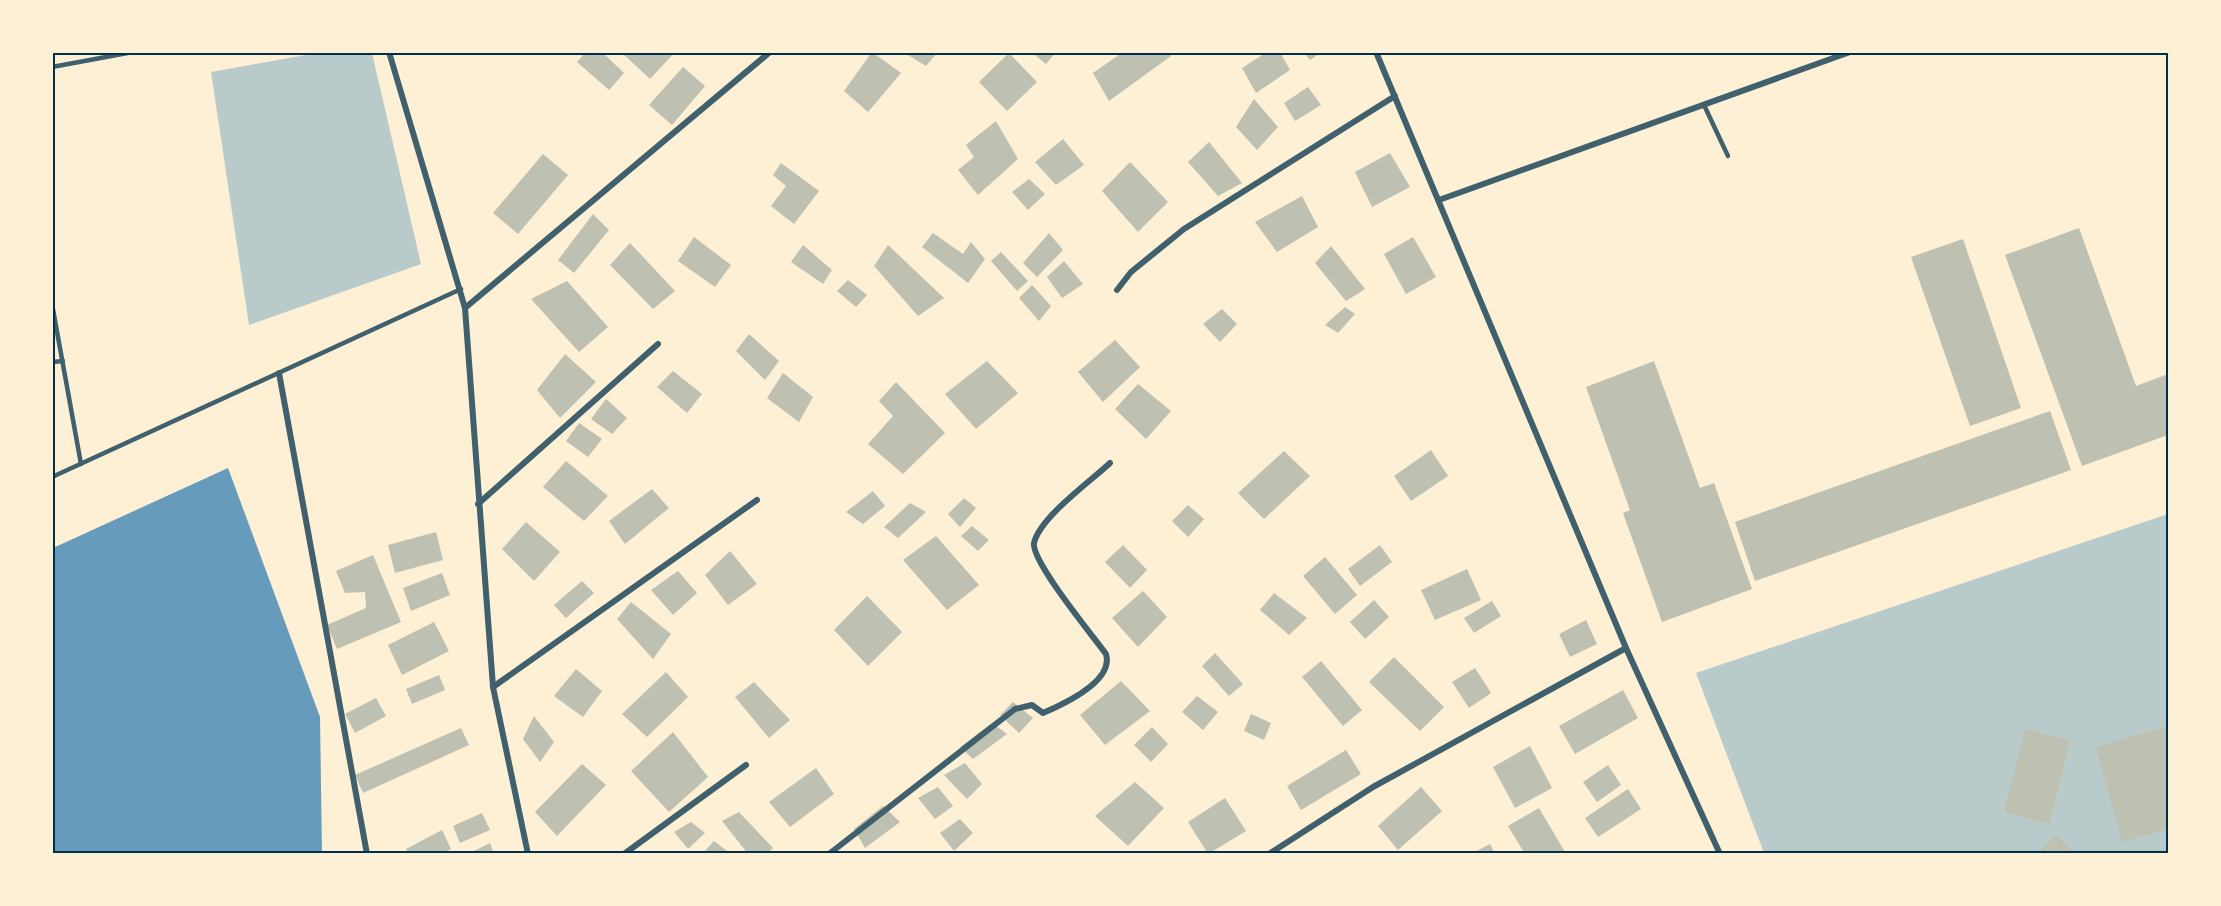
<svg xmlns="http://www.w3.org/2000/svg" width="2221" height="906" font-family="'Public Sans',sans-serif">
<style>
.green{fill:#b9caca}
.water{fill:#669bbc}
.building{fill:#bec0b2}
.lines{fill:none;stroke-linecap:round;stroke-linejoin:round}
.service{stroke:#3f606c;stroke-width:4.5}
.minor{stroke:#3f606c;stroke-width:6}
.neatline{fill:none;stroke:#003049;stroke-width:2}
</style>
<rect width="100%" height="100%" fill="#fdf0d5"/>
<g class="green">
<polygon points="323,52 372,53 421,264 249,325 211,72"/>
<polygon points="2168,514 2168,853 1764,853 1696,673"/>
</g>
<polygon class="water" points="228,468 320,717 322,853 53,853 53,548"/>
<g class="building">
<polygon points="586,52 602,52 624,73 609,90 577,62"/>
<polygon points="621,52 675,52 650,79"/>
<polygon points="872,52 901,73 868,112 844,91"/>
<polygon points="903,52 938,52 926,66"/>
<polygon points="1031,52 1056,52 1046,64"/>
<polygon points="1123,52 1169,52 1171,56 1109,101 1093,73"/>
<polygon points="1267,52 1280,52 1290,70 1256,93 1242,68"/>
<polygon points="1303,52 1322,52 1310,60"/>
<polygon points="1009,53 1037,82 1007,111 979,82"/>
<polygon points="683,67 705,86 672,125 649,105"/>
<polygon points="1308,87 1321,105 1295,121 1284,103"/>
<polygon points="1254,99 1278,127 1257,150 1236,127"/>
<polygon points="996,121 1018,159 978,195 958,170 974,157 966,145"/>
<polygon points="1063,139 1084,165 1056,185 1035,162"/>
<polygon points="1209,142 1242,183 1218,196 1188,162"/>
<polygon points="1390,153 1410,187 1372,207 1355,172"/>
<polygon points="543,154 568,175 518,234 493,213"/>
<polygon points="1130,162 1168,202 1138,232 1102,191"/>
<polygon points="781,163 819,191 794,224 771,206 786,186 773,175"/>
<polygon points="1029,179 1045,194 1028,210 1012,192"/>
<polygon points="1302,196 1318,227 1277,252 1255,222"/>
<polygon points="593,214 609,230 574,273 558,260"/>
<polygon points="2079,228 2136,386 2168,374 2168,435 2082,466 2005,255"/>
<polygon points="933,233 963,254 971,242 985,259 968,283 922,247"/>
<polygon points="1049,233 1063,250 1037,277 1023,263"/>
<polygon points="694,237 731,265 715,287 678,261"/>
<polygon points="1413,237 1436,277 1406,294 1384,254"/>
<polygon points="1963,239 2021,408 1970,426 1911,257"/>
<polygon points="630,243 675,291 653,309 610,265"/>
<polygon points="803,245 832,270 823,284 791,262"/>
<polygon points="888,245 944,298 918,316 874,266"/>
<polygon points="1331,246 1365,289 1346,301 1315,263"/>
<polygon points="1001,252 1028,281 1017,291 991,261"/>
<polygon points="1064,261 1083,284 1062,298 1047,277"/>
<polygon points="848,280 867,295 856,307 837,291"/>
<polygon points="567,281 608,327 579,352 531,299"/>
<polygon points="1032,285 1051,306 1039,321 1019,298"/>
<polygon points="1345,307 1355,314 1338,333 1325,325"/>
<polygon points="1222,309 1237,324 1220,342 1203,324"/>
<polygon points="749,334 779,361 765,380 736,351"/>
<polygon points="1115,340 1140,367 1103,402 1078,372"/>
<polygon points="565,354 596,382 560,418 537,390"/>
<polygon points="987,361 1018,393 976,429 945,394"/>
<polygon points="1654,361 1700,488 1714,483 1752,589 1662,622 1623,513 1630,510 1586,387"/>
<polygon points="673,371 702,394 687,413 657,387"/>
<polygon points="783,373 813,397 799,422 767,398"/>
<polygon points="896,382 945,433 903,474 868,444 893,416 879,401"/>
<polygon points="1138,384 1171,411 1146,439 1115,409"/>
<polygon points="606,399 627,418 612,434 591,419"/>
<polygon points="2050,411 2071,470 1755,581 1735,522"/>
<polygon points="579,423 602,439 588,457 566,441"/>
<polygon points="1431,450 1448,476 1411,501 1394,476"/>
<polygon points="1284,451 1310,476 1264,519 1238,493"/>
<polygon points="566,461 608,496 584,521 543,487"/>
<polygon points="652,489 669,508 625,544 609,521"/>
<polygon points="873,491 885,506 863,524 846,512"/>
<polygon points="964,498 976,508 960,527 948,514"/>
<polygon points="910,503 926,512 898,538 884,527"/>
<polygon points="1188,505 1204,519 1188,537 1172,521"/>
<polygon points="526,522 560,552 534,581 502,549"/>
<polygon points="972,526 989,540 978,551 961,536"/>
<polygon points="436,532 443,560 395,573 388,545"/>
<polygon points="936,536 979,585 947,610 903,560"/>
<polygon points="1123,545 1147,570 1130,588 1105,562"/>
<polygon points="1380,545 1392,562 1360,586 1348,569"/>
<polygon points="730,551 757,584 728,605 705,575"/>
<polygon points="373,555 401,622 337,649 327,625 366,608 365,592 345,593 336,571"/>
<polygon points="1325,557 1357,595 1335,614 1303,576"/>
<polygon points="1467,569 1481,600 1435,620 1421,590"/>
<polygon points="678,571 697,593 673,615 651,590"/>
<polygon points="442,573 450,595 411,611 403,588"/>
<polygon points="582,581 594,593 566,618 554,605"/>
<polygon points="1143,591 1167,617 1138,647 1112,618"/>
<polygon points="1274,593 1307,618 1289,635 1260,610"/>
<polygon points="867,596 902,632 868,666 834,630"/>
<polygon points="1374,600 1389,617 1365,639 1350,622"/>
<polygon points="1492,601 1501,616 1474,633 1464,618"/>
<polygon points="631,602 671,634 653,659 617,619"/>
<polygon points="1586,620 1597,644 1570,657 1559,634"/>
<polygon points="434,622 449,651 402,675 388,645"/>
<polygon points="1215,653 1243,684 1229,696 1202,666"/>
<polygon points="1394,657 1444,707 1420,731 1369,682"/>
<polygon points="1321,661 1362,710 1343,726 1302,677"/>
<polygon points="1475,668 1491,693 1469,708 1452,682"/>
<polygon points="576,669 602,691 583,717 554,696"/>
<polygon points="666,672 688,697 647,737 622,714"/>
<polygon points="439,675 445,690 412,704 406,689"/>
<polygon points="1121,681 1150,711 1105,745 1080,715"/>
<polygon points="754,682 790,720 769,738 735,697"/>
<polygon points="1623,690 1638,718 1575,754 1559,726"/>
<polygon points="1197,696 1218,712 1203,730 1182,712"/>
<polygon points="376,698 386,716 355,733 345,714"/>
<polygon points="1013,702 1033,718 1019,733 1000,715"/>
<polygon points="1251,714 1271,723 1264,740 1244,731"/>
<polygon points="534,716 554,742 540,762 523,739"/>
<polygon points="992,723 1007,734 973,759 960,747"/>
<polygon points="2168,726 2168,829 2122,842 2096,747"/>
<polygon points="1152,727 1168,744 1151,762 1134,745"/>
<polygon points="461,728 469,745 363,793 355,775"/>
<polygon points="2025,729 2070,740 2049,824 2004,812"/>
<polygon points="673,732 708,777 669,812 631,771"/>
<polygon points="1530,746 1552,788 1515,808 1493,767"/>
<polygon points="1346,750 1361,774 1301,810 1287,786"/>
<polygon points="965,763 982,784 967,799 944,775"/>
<polygon points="582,764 606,785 557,836 535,812"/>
<polygon points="1608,765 1621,785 1597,802 1583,782"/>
<polygon points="816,768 834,794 790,827 769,802"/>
<polygon points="1135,782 1164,808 1128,846 1095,816"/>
<polygon points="938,787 953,806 935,819 918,798"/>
<polygon points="1421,787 1442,811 1398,850 1378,826"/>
<polygon points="1628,789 1641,809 1598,837 1585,818"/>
<polygon points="1225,798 1246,831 1208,854 1188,822"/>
<polygon points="883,806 900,822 865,848 854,829"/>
<polygon points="1539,808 1565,852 1563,854 1525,854 1508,826"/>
<polygon points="739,812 773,848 767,854 748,854 722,821"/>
<polygon points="482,813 490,830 460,843 453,826"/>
<polygon points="960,819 973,833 954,851 940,833"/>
<polygon points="691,822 705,833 688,849 674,832"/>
<polygon points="442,830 451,849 442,854 408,854 406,849"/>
<polygon points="2056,835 2075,854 2038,854"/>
<polygon points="714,841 731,854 702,854"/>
<polygon points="490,843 494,854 468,854"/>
<polygon points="1490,844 1495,854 1471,854"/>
</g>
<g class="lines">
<g class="service">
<polyline points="52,67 133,52"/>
<polyline points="1704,105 1728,156"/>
<polyline points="52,304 81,464"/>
<polyline points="52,362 63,361"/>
<polyline points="52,477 461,289"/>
</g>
<g class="minor">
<polyline points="389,52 465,308 493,687 528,854"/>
<polyline points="1376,52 1626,648 1720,854"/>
<polyline points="1439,200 1850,52"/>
<polyline points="1117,290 1131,272 1184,229 1395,96"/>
<polyline points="465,308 770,52"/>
<polyline points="279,373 367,854"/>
<polyline points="478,504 658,344"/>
<polyline points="493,687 757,500"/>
<polyline points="624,854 746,765"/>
<path d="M829,854l186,-145 17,-4 11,8c21,-9 71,-32 63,-59 -13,-18 -75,-93 -72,-111 6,-26 57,-62 76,-80"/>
<polyline points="1269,854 1373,787 1626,648"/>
</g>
</g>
<rect width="2221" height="906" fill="none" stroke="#fdf0d5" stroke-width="108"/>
<rect x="54" y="54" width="2113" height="798" class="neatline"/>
</svg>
